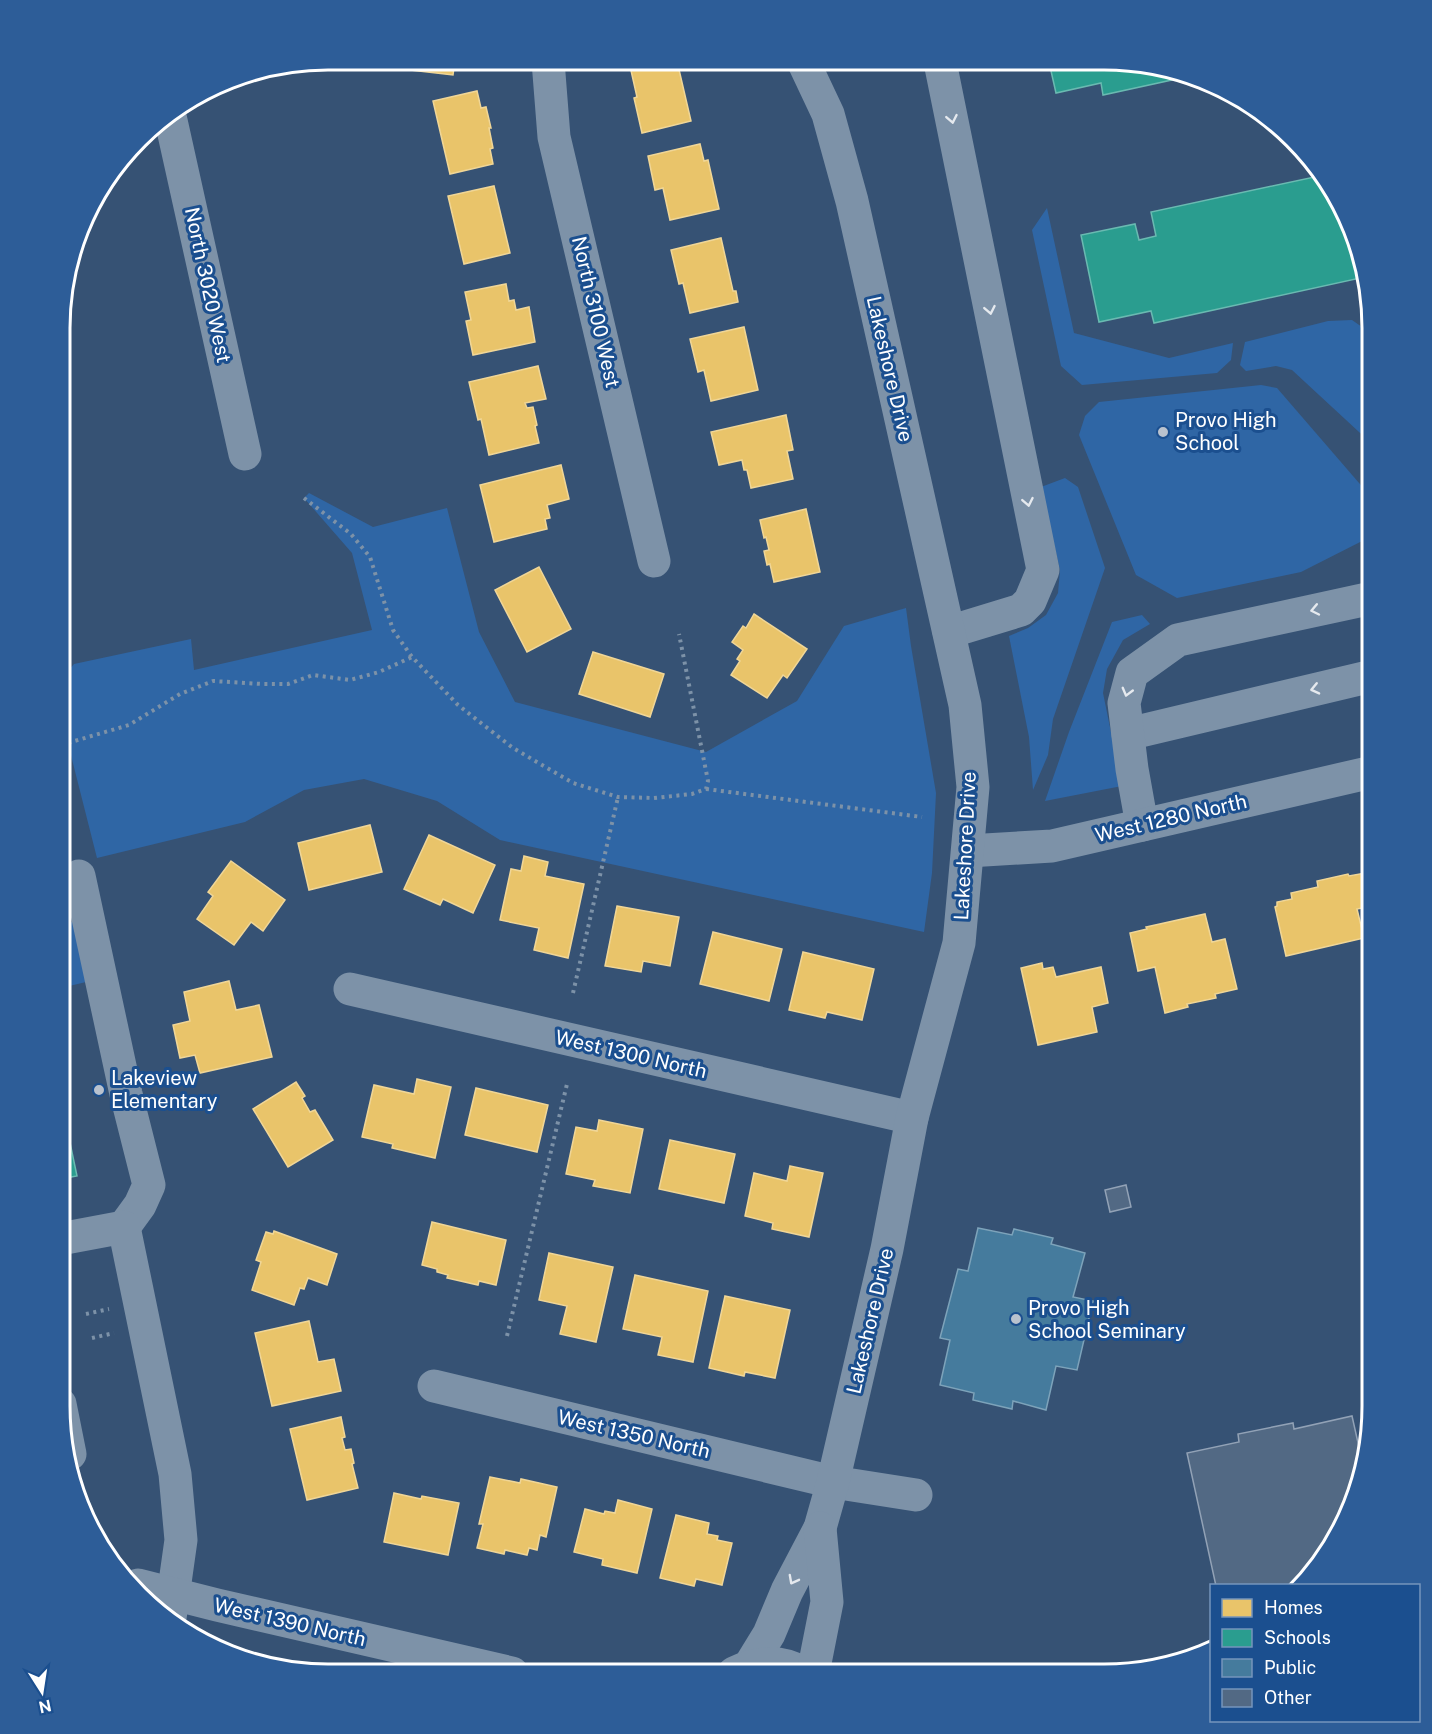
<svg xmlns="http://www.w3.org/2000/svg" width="1432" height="1734" font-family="'Public Sans',sans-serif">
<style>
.green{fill:#2f66a5}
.homes{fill:#e9c46a;stroke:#f0d697;stroke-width:1.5}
.schools{fill:#2a9d8f;stroke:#6abab1;stroke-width:1.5}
.public{fill:#457b9d;stroke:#7da3ba;stroke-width:1.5}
.building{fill:#526984;stroke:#92a2b6;stroke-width:1.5}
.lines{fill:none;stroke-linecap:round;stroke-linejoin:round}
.path{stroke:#7d92a8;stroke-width:4;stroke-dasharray:3 4.5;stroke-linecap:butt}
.minor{stroke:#7d92a8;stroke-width:33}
.oneway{stroke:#e5e9ee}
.poi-dot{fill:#b9c2ce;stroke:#1b4f8f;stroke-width:2}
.labels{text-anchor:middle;stroke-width:6;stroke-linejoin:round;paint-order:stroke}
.street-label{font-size:20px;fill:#fff;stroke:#1b4f8f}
.poi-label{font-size:20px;fill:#fff;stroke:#1b4f8f;text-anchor:start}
.rim{fill:none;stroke:#fff;stroke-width:3}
</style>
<rect width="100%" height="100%" fill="#365274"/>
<g class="green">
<polygon points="1047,208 1074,333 1169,358 1233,343 1231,360 1217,373 1082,385 1061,366 1032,230"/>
<polygon points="1352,320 1372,334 1372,444 1292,370 1276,366 1246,371 1240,365 1245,342 1328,321"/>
<polygon points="1261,385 1277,388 1372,498 1372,536 1301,572 1177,598 1136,575 1079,435 1085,416 1099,402"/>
<polygon points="1065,478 1078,487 1105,568 1053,719 1048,755 1033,790 1029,737 1009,636 1028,628 1046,615 1058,593 1060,570 1041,487"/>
<polygon points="309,493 373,527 447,508 479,632 515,702 706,752 797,701 844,626 906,608 911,646 936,793 932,873 924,932 500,840 437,801 364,779 304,790 245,822 97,858 61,716 62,678 74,664 191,639 194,670 372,630 352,553 304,498"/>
<polygon points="1142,615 1150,624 1123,640 1107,669 1103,693 1122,786 1045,801 1069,732 1112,622"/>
<polygon points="73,922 86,982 61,988 61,924"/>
</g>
<g class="homes">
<polygon points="403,60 455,60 453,75 402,69"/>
<polygon points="652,61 677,61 691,121 642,133 634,98 637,97 630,66"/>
<polygon points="477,91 481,108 486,107 491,128 489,128 493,148 490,149 493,164 450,174 433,101"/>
<polygon points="700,144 704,161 708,160 719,209 670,220 663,188 655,190 648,156"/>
<polygon points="494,186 510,253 464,264 448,196"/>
<polygon points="721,238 733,291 736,291 738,302 690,313 683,283 679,284 671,250"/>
<polygon points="506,284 509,301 514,300 516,310 529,307 535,342 473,355 466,321 471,320 465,292"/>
<polygon points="744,327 758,390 711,401 704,370 698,372 690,339"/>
<polygon points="538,366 546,399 525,403 527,408 533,407 537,425 535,426 539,443 489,455 481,419 478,420 469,382"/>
<polygon points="786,415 793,450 787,451 793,479 751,488 747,470 744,470 742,460 719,465 711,432"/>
<polygon points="561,465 569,499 547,505 550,518 545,519 547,529 494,542 480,485"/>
<polygon points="806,509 820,572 774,582 770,564 767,565 764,551 769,550 766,537 764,538 760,520"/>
<polygon points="539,567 571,629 527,652 495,590"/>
<polygon points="754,614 807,649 787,678 783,675 767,698 731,675 740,661 737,659 743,650 732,642 743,626 746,628"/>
<polygon points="593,652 664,674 650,717 579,694"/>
<polygon points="370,825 382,872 309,890 298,843"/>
<polygon points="429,835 495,865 473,913 443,899 440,905 404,889"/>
<polygon points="524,856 548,862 545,876 584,884 568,958 534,950 539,928 500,920 511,869 521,871"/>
<polygon points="231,861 285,900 263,931 251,922 234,945 197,919 213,896 208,892"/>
<polygon points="1365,873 1372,906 1357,909 1364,938 1286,956 1275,907 1277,906 1277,902 1292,899 1291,893 1318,887 1317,881 1348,874 1349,876"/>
<polygon points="617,906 679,917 670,966 643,961 641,972 605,966"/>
<polygon points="1205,914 1212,942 1225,939 1237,989 1215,994 1216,998 1187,1004 1188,1007 1165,1013 1155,967 1138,971 1130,933 1147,929 1146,927"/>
<polygon points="713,932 782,949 769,1001 700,984"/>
<polygon points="803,952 874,969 862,1020 827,1012 825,1018 789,1010"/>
<polygon points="1042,963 1043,969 1053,967 1056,977 1101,967 1108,1003 1092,1007 1097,1032 1038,1045 1021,968"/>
<polygon points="229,981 236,1010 259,1005 272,1057 200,1073 195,1055 180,1058 173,1025 190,1021 184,992"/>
<polygon points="417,1079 451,1087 435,1158 392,1148 393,1144 362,1137 374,1085 414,1094"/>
<polygon points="296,1082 305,1096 302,1098 310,1112 315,1110 333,1140 288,1167 253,1109"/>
<polygon points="476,1088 548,1105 537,1152 465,1135"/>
<polygon points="599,1120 643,1129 630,1193 593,1186 595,1180 566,1174 576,1127 597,1131"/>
<polygon points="670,1140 735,1154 724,1203 659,1189"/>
<polygon points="790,1166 823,1173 809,1237 772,1229 773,1223 745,1216 754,1173 787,1181"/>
<polygon points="432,1222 506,1240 496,1285 479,1281 478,1285 447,1278 448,1275 437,1272 437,1269 422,1265"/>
<polygon points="274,1231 337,1254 327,1285 308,1278 304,1289 300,1288 294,1305 252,1290 261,1262 256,1260 266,1232 273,1234"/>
<polygon points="549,1253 613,1267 596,1342 560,1334 567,1306 539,1300"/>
<polygon points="635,1275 708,1291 693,1362 658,1355 662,1337 623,1329"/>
<polygon points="725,1296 790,1310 775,1378 745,1372 744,1376 709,1368"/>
<polygon points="309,1321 318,1362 334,1359 341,1391 272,1406 255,1333"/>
<polygon points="341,1417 345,1437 342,1438 345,1450 351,1449 354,1463 352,1464 358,1488 307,1500 290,1429"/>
<polygon points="490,1477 520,1483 521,1479 557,1487 546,1537 540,1535 537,1550 529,1548 527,1555 505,1550 504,1554 477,1548 483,1524 479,1524"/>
<polygon points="394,1493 421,1499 422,1496 459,1503 448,1555 384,1542"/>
<polygon points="618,1500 652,1509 637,1573 602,1565 603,1559 574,1552 585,1509 604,1514 605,1511 615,1513"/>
<polygon points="676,1515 709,1523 707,1534 718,1536 717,1540 732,1543 722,1585 696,1579 694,1586 660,1578"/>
</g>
<g class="schools">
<polygon points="1049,62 1139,62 1181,78 1103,95 1101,83 1056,93"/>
<polygon points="1319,176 1336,195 1363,259 1365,277 1154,323 1151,311 1099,322 1081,235 1135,224 1139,240 1156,236 1151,212"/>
<polygon points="61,1100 77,1176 60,1179"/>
</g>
<polygon class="public" points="978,1228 1012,1235 1014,1229 1053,1238 1051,1244 1085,1253 1073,1297 1093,1301 1077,1370 1056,1366 1046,1410 1013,1401 1012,1409 973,1400 974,1393 940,1385 950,1340 940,1338 958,1269 968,1271"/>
<g class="building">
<polygon points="1126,1185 1131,1207 1110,1212 1105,1190"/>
<polygon points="1352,1416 1363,1465 1358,1492 1327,1554 1294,1586 1216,1586 1187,1453 1239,1442 1238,1434 1293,1423 1294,1429"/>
</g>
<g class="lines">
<g class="path">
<polyline points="304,498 351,534 370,557 393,630 412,657 458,705 513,748 573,783 618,797 654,798 692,794 706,789 708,781 679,634"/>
<polyline points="61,745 129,725 180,694 213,681 262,684 288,684 313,675 350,680 379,672 412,657"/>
<polyline points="706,789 922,817"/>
<polyline points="573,993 618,797"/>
<polyline points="86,1314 109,1309"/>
<polyline points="507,1336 567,1084"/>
<polyline points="92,1338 114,1333"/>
</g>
<g class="minor">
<polyline points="548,61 554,137 654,561"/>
<polyline points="940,62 1043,570 1030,601 1021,610 949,632"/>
<polyline points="170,116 245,454"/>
<polyline points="1128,734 1372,676"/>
<polyline points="1142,825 1132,769 1124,703 1132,673 1178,640 1372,598"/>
<polyline points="968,851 1052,846 1372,772"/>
<polyline points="79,876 126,1094 149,1185 140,1205 124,1227"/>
<polyline points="350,989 912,1118"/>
<polyline points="60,1239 124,1227 175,1474 181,1540 170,1618"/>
<polyline points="434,1386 833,1482 916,1495"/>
<polyline points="60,1404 70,1454 66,1455"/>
<polyline points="138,1585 217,1605 512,1673"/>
<polyline points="750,1665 769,1634 787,1591 820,1528 833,1482 887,1249 912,1118 959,943 973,787 965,705 852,201 828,114 803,61"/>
<path d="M734,1673c24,-11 45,-14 69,0"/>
<polyline points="813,1673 827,1602 820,1528"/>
</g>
</g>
<defs><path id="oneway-chevron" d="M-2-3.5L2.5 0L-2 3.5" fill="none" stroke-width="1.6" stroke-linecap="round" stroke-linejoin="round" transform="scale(1.5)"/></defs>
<g class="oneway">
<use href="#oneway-chevron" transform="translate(952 119) rotate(79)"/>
<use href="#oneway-chevron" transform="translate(990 310) rotate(79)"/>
<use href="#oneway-chevron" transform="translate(1028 502) rotate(79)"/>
<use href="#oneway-chevron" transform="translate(1315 610) rotate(168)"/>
<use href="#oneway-chevron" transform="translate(1315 689) rotate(167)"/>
<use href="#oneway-chevron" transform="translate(1127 692) rotate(105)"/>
<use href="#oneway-chevron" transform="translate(793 1580) rotate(118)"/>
</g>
<g class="poi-dot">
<circle cx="1163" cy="432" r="6"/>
<circle cx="99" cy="1090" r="6"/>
<circle cx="1016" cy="1319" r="6"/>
</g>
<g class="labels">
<g class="street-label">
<text transform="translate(208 285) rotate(78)" y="7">North 3020 West</text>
<text transform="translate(596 312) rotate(77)" y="7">North 3100 West</text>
<text transform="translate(890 369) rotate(77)" y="7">Lakeshore Drive</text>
<text transform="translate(1171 818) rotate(-13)" y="7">West 1280 North</text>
<text transform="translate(965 846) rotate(-87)" y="7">Lakeshore Drive</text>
<text transform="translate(631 1054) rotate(13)" y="7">West 1300 North</text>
<text transform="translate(870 1321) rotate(-77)" y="7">Lakeshore Drive</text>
<text transform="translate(634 1434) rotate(13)" y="7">West 1350 North</text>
<text transform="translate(290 1622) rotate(13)" y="7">West 1390 North</text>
</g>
<g class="poi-label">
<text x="1175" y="427">Provo High<tspan x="1175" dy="23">School</tspan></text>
<text x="111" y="1085">Lakeview<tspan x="111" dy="23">Elementary</tspan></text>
<text x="1028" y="1315">Provo High<tspan x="1028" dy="23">School Seminary</tspan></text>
</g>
</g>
<path d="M0 0H1432V1734H0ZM328 70H1104A258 258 0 0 1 1362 328V1406A258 258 0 0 1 1104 1664H328A258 258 0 0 1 70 1406V328A258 258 0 0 1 328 70Z" fill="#2d5d98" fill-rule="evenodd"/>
<path class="rim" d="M328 70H1104A258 258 0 0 1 1362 328V1406A258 258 0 0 1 1104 1664H328A258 258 0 0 1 70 1406V328A258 258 0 0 1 328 70Z"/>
<rect x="1210" y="1584" width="210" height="138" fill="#1b4f8f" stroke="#7695bc" stroke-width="1.5"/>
<rect x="1222" y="1599" width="30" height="18" fill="#e9c46a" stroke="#7695bc" stroke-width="1.5"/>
<text x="1264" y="1614" font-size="18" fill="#ffffff">Homes</text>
<rect x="1222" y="1629" width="30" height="18" fill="#2a9d8f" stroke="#7695bc" stroke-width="1.5"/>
<text x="1264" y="1644" font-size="18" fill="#ffffff">Schools</text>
<rect x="1222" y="1659" width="30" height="18" fill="#457b9d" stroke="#7695bc" stroke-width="1.5"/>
<text x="1264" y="1674" font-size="18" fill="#ffffff">Public</text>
<rect x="1222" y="1689" width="30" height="18" fill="#526984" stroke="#7695bc" stroke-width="1.5"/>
<text x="1264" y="1704" font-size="18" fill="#ffffff">Other</text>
<g transform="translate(42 1692) rotate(168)" stroke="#1b4f8f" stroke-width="4.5" paint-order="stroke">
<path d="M0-4.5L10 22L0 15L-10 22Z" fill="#ffffff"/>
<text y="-9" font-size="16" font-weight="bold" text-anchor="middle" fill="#ffffff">N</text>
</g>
</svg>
